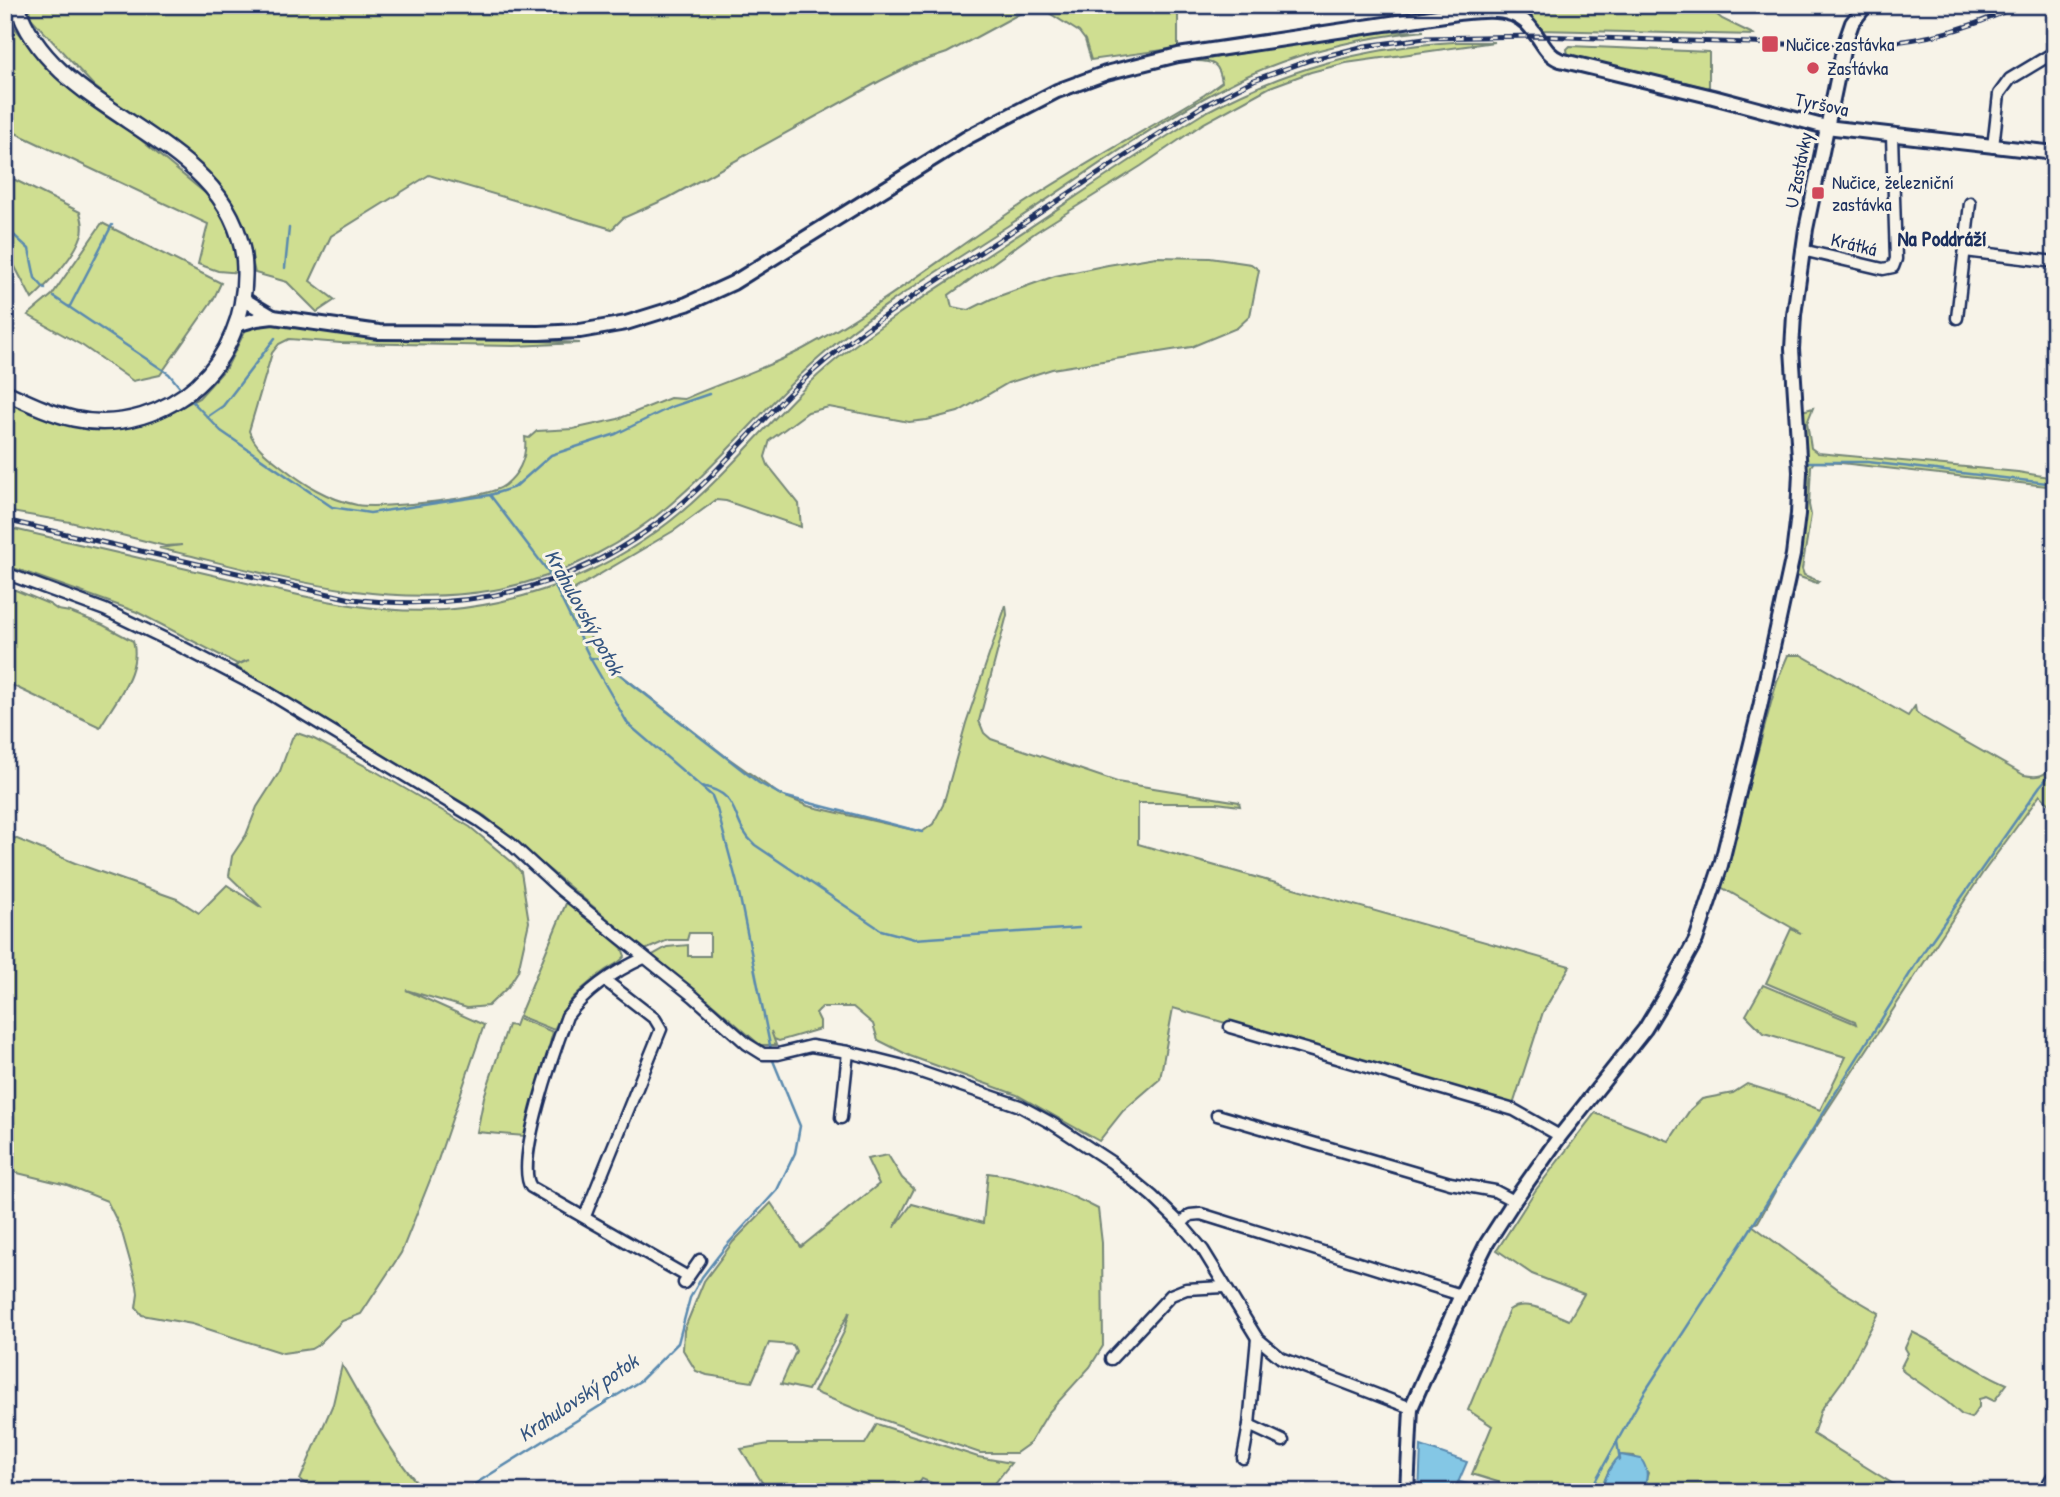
<svg xmlns="http://www.w3.org/2000/svg" width="2060" height="1497" font-family="'Patrick Hand',sans-serif">
<style>
.green{fill:#cfde91;stroke:#758678;stroke-width:2}
.water{fill:#84c7e5;stroke:#5a8aaf;stroke-width:2}
.lines{fill:none;stroke-linecap:round;stroke-linejoin:round}
.stream{stroke:#5a8aaf;stroke-width:2.5}
.minor-casing{stroke:#1b2f5e;stroke-width:15}
.tertiary-casing{stroke:#1b2f5e;stroke-width:18}
.secondary-casing{stroke:#1b2f5e;stroke-width:19}
.minor{stroke:#f7f3e8;stroke-width:10}
.tertiary{stroke:#f7f3e8;stroke-width:12}
.secondary{stroke:#f7f3e8;stroke-width:14}
.rail-casing{stroke:#1b2f5e;stroke-width:5}
.rail{stroke:#f7f3e8;stroke-width:2.5;stroke-dasharray:8;stroke-linecap:butt}
.poi-dot{fill:#d1495b;stroke:#f7f3e8;stroke-width:2.5}
.labels{text-anchor:middle;stroke-width:6;stroke-linejoin:round;paint-order:stroke}
.poi-label{font-size:19px;fill:#1b2f5e;stroke:#f7f3e8;text-anchor:start}
.street-label{font-size:19px;fill:#1b2f5e;stroke:#f7f3e8}
.neighbourhood-label{font-size:21px;font-weight:bold;fill:#1b2f5e;stroke:#f7f3e8}
.water-label{font-size:21px;font-style:italic;fill:#355580;stroke:#f7f3e8}
</style>
<rect width="100%" height="100%" fill="#f7f3e8"/>
<filter id="ink" filterUnits="userSpaceOnUse"><feTurbulence type="fractalNoise" baseFrequency=".0143" numOctaves="2"/><feDisplacementMap in="SourceGraphic" scale="14" xChannelSelector="R" yChannelSelector="G"/><feConvolveMatrix kernelMatrix="1 2 1 2 8 2 1 2 1" color-interpolation-filters="sRGB"/></filter>
<g filter="url(#ink)">
<g class="green">
<polygon points="5,5 9,21 55,76 141,140 217,203 237,241 241,273 218,271 198,264 208,224 5,128"/>
<polygon points="28,5 1178,5 1178,48 1091,60 1085,40 1079,32 1049,13 1033,10 1019,14 947,53 914,64 880,81 668,198 623,218 612,229 429,175 331,236 310,281 335,300 317,312 287,282 255,273 243,223 208,176 94,86 31,18"/>
<polygon points="1517,5 1705,5 1722,19 1755,35 1539,30 1530,13"/>
<path d="M1424,31c-60,6 -119,19 -175,44 -82,38 -164,100 -240,150 -64,42 -133,82 -190,133 -50,43 -90,95 -139,138 -51,46 -118,82 -186,94 -114,20 -225,-16 -335,-42l23,-3 -17,1 -95,-24 -65,-11v-109l66,23 28,4 20,-1 22,-5 24,-8 34,-17 28,-31 23,-46 170,14 160,8 -66,3 -173,-3 -52,-4 -10,5 -7,9 -23,78c6,16 19,25 32,35 23,18 46,33 76,39 24,4 131,-6 148,-20 16,-13 22,-29 20,-48l4,1 8,-7 36,-2 45,-10 52,-21 14,1c39,-17 81,-30 119,-50 67,-36 128,-83 191,-126 68,-47 140,-86 210,-128l18,-13c-3,-18 -8,-21 -26,-21l171,-29z"/>
<path d="M1454,42h40l-148,21 -35,9 -41,15 -66,36 -63,43 -105,66 -87,63 3,12 17,3 22,-11 64,-23 53,-11 48,-8 54,1 41,6 8,6 -9,46 -13,12 -46,19 -139,22 -44,14 -50,29 -31,8 -18,2 -80,-15 -21,5 -38,28 -5,17 3,8 31,39 2,23 -75,-26 -10,-1 -41,30 -100,59 -3,12 25,49 18,20 109,85 55,39 29,12 114,26 11,-8 10,-19 23,-82 40,-118 1,10 -28,106 5,12 7,6 126,43 122,20 1,4 -23,-3h-79v41l432,122 -27,46 -30,93 -340,-97 -13,71 -37,32 -24,30 -82,-46 -107,-39 -32,-16 -5,-16 -20,-17h-31l-6,6 4,8v8l-41,12 -5,-2 -3,-8 5,14h-16l-51,-44 -58,-45 16,-9 21,-2v11h22v-23h-21l-2,7h-19l-23,10 -160,-134 -250,-150 14,-6 -12,4 -100,-52 -132,-47v-38c74,17 148,34 221,51 72,17 144,37 218,32 100,-8 191,-51 263,-121 45,-43 83,-92 131,-131 52,-41 110,-76 165,-113 67,-44 133,-90 201,-132 82,-44 157,-65 250,-71z"/>
<polygon points="1570,46 1709,52 1709,88 1568,55 1567,49"/>
<path d="M5,175l75,37c2,7 4,14 2,22 -7,22 -34,50 -50,65l-18,-34 -9,-7z"/>
<polygon points="102,223 221,283 214,298 160,375 133,381 83,346 28,315 52,295"/>
<path d="M1813,408l-6,15 4,25 7,5 200,19 37,6v9l-214,-24 -27,-1 -3,4 -2,39 2,10 -9,54 2,6 15,6 -2,2 -20,-7c6,-56 10,-109 5,-165z"/>
<path d="M13,589l36,15 9,6 12,2 33,13 30,16c9,29 -19,62 -33,86l-95,-45v-86z"/>
<path d="M1788,655h13l107,61 7,-10 1,6 6,5 102,58c15,3 21,1 31,-11v45l-15,-14 -58,79 -200,305 -24,43 -6,3 86,64 41,24 -36,67 -22,30 -8,24 93,58h-264l6,-19 -14,-17 -13,-1 -12,15 -9,22h-70l-58,-18 20,-48 -24,-16 41,-100c17,-12 42,3 60,10l15,-26 -52,-20 -35,-24 38,-59 60,-78 74,28 21,-31 12,-11 31,-6 14,-9 38,12 35,14 26,-53 -82,-24 -18,-18 17,-30 93,39 -1,-3 -89,-38 25,-54 10,4 -80,-46 56,-206z"/>
<polygon points="297,733 314,739 375,771 470,827 512,862 521,872 529,922 518,971 508,987 488,1006 467,1008 406,990 484,1025 438,1160 401,1253 361,1314 342,1321 318,1345 311,1349 283,1353 192,1324 142,1315 136,1308 138,1294 137,1286 121,1229 107,1201 67,1185 5,1170 5,834 75,863 177,899 199,913 227,885 262,908 229,876 232,856 246,835 257,807 280,771 292,738"/>
<path d="M567,901l55,47 3,8c-6,8 -14,10 -22,16 -25,19 -37,29 -49,58l-35,-14z"/>
<polygon points="518,1018 553,1032 525,1136 477,1132 484,1097 508,1025 515,1026"/>
<path d="M888,1155l14,23 12,11 -20,39 18,-24 71,19 5,-50c39,4 76,18 110,36l4,34 1,103 -13,21 -42,46 -18,30 -14,10h-36l-102,-35 -64,-26 30,-60 6,-21 -42,79 -27,-6 15,-33 -3,-6 -24,-2 -17,39 -45,-7 -11,-4 -13,-21 1,-20 20,-49 29,-39 38,-39 30,44 78,-63 -12,-25z"/>
<path d="M1912,1332c33,15 61,38 95,52l-13,17 -8,-4 -7,2v8l-8,11 -9,-3 -15,-13 -43,-30 -3,-5 7,-14 -3,-5z"/>
<path d="M342,1365c25,44 48,89 83,127 -28,0 -107,5 -125,-12l33,-76z"/>
<polygon points="877,1424 978,1457 1011,1463 988,1492 954,1492 922,1479 913,1492 768,1492 741,1449 769,1444 865,1444"/>
</g>
<g class="water">
<polygon points="1421,1446 1467,1462 1454,1492 1419,1492"/>
<path d="M1621,1455l20,4c8,11 7,20 1,33h-42c6,-14 9,-27 21,-37z"/>
</g>
<g class="lines">
<g class="stream">
<polyline points="5,227 29,249 35,278 45,289"/>
<polyline points="285,268 289,228"/>
<polyline points="54,297 169,374 182,390"/>
<polyline points="70,306 112,225"/>
<polyline points="189,398 221,431 332,507 370,513 490,495 547,570 590,658 628,724 712,796 717,809 737,883 771,1050"/>
<polyline points="207,417 223,406 275,338"/>
<polyline points="1805,462 1868,462 2055,484"/>
<polyline points="490,495 515,487 551,455 616,434 671,407 709,394"/>
<polyline points="591,658 600,659 759,783 783,796 922,832"/>
<path d="M701,786c43,8 27,35 54,59l126,85 33,9 165,-11"/>
<polyline points="1617,1442 1620,1460"/>
<polyline points="1458,1482 1507,1492"/>
<polyline points="462,1492 640,1381 678,1343 690,1298 702,1277 726,1246 777,1190 795,1153 800,1126 772,1058"/>
<polyline points="1589,1492 1644,1393 1748,1233 1924,951 2040,786 2055,769"/>
</g>
<defs>
<g id="minor">
<polyline points="1993,147 1999,94 2010,79 2055,52"/>
<polyline points="1802,250 1883,269 1893,267 1896,259 1892,136"/>
<polyline points="1965,251 2055,262"/>
<polyline points="1957,318 1970,203"/>
<polyline points="5,573 105,610 178,645 264,690 478,820 510,843 561,890 693,996 747,1044 763,1054 778,1054 811,1046 848,1052 900,1065 988,1095 1020,1106 1053,1124 1111,1162 1152,1196 1181,1224 1203,1250 1257,1338 1281,1358 1411,1408"/>
<path d="M644,958c-29,13 -58,33 -77,58 -11,30 -53,147 -36,171l157,90"/>
<polyline points="1230,1027 1514,1110 1560,1136"/>
<polyline points="1217,1115 1450,1183 1495,1191 1514,1201"/>
<polyline points="841,1118 848,1052"/>
<polyline points="585,1216 661,1029 655,1019 606,981"/>
<polyline points="1181,1224 1190,1215 1201,1214 1461,1295"/>
<polyline points="684,1283 700,1260"/>
<polyline points="1111,1359 1171,1295 1186,1289 1224,1287"/>
<polyline points="1249,1425 1283,1441"/>
<polyline points="1243,1458 1249,1425 1257,1338"/>
<polyline points="2043,1492 2055,1473"/>
</g>
<g id="tertiary">
<polyline points="243,299 273,317"/>
<path d="M236,325l21,-6 16,-2 106,15 160,1 41,-2 46,-8 61,-19 46,-21 235,-146 89,-46 49,-18 72,-18 280,-42c28,-3 58,-8 76,19 9,11 12,22 26,28l153,37 113,30 229,26"/>
<polyline points="1407,1492 1411,1408 1461,1295 1487,1243 1514,1201 1560,1136 1645,1029 1665,996 1696,940 1721,865 1760,707 1793,555 1798,514 1800,472 1792,349 1794,315 1806,229 1844,46 1852,23 1866,5"/>
</g>
<path id="secondary" d="M5,392c48,22 84,40 137,24 42,-13 75,-42 91,-83 10,-24 13,-48 11,-73 -15,-127 -191,-141 -227,-255"/>
</defs>
<use href="#minor" class="minor-casing"/>
<use href="#tertiary" class="tertiary-casing"/>
<use href="#secondary" class="secondary-casing"/>
<use href="#minor" class="minor"/>
<use href="#tertiary" class="tertiary"/>
<use href="#secondary" class="secondary"/>
<defs>
<path id="rail" d="M5,520l346,79c136,16 255,-19 354,-117 43,-43 82,-92 131,-130 53,-42 110,-77 166,-114 66,-44 132,-89 199,-131l53,-27 56,-20 55,-14 60,-8 112,-2 307,10c62,-2 118,-12 174,-41"/>
</defs>
<use href="#rail" class="rail-casing"/>
<use href="#rail" class="rail"/>
</g>
</g>
<g class="poi-dot">
<rect x="1761" y="35" width="18" height="18" rx="3.5"/>
<circle cx="1813" cy="68" r="7"/>
<rect x="1811" y="186" width="14" height="14" rx="3.5"/>
</g>
<g class="labels">
<g class="poi-label">
<text x="1786" y="51">Nučice zastávka</text>
<text x="1827" y="75">Zastávka</text>
<text x="1832" y="189">Nučice, železniční<tspan x="1832" dy="22">zastávka</tspan></text>
</g>
<g class="street-label">
<text transform="translate(1822 104) rotate(12)" y="7">Tyršova</text>
<text transform="translate(1798 170) rotate(-79)" y="7">U Zastávky</text>
<text transform="translate(1854 244) rotate(14)" y="7">Krátká</text>
</g>
<g class="neighbourhood-label">
<text x="1942" y="246">Na Poddráží</text>
</g>
<g class="water-label">
<text transform="translate(584 612) rotate(61)" y="7">Krahulovský potok</text>
<text transform="translate(578 1398) rotate(-34)" y="7">Krahulovský potok</text>
</g>
</g>
<rect width="2060" height="1497" fill="none" stroke="#f7f3e8" stroke-width="28"/>
<rect x="14" y="14" width="2032" height="1469" fill="none" stroke="#1b2f5e" stroke-width="2.5" filter="url(#ink)"/>
</svg>
